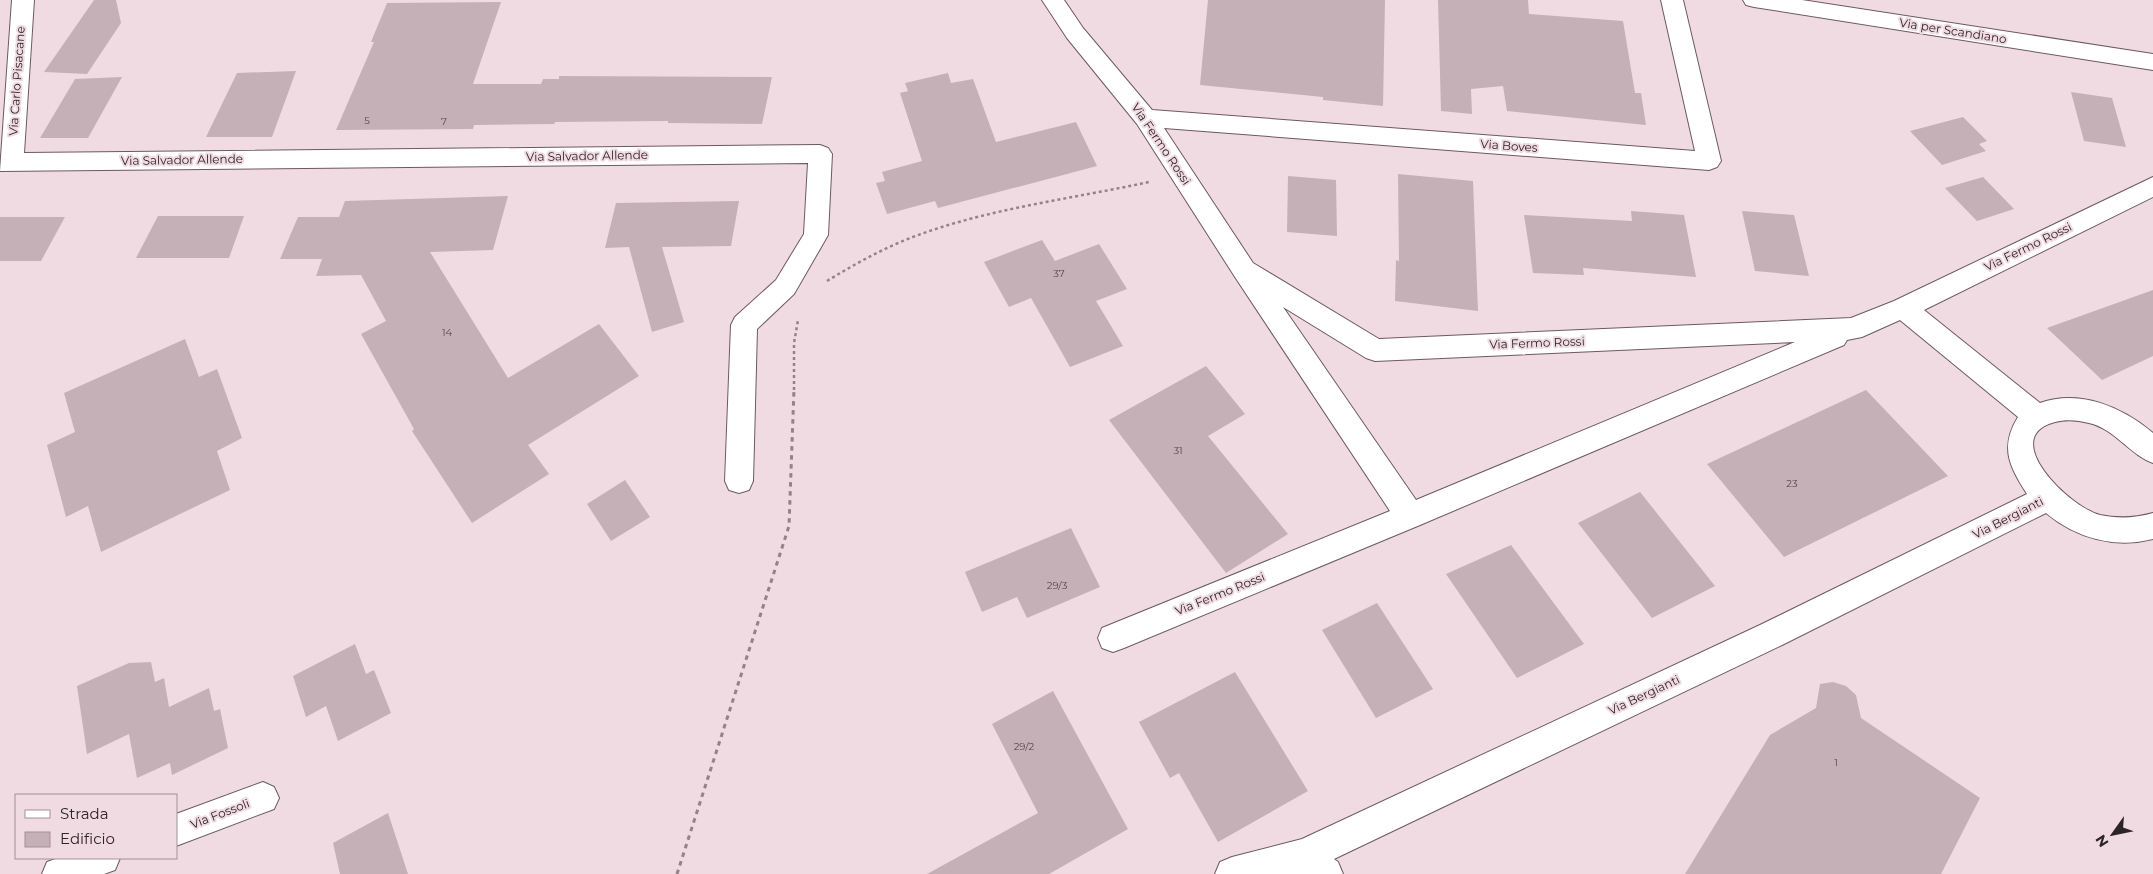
<svg xmlns="http://www.w3.org/2000/svg" width="2153" height="874" font-family="Montserrat,sans-serif">
<style>
.building{fill:#c5b0b7}
.lines{fill:none;stroke-linecap:round;stroke-linejoin:round}
.street-casing{stroke:#6c5a60;stroke-width:2}
.secondary-casing{stroke:#6c5a60;stroke-width:2}
.path-far1{stroke:#928389;stroke-width:2.5;stroke-dasharray:3 3;stroke-linecap:butt}
.path{stroke:#928389;stroke-width:3;stroke-dasharray:4.5 4.5;stroke-linecap:butt}
.street{fill:#fff;fill-rule:evenodd}
.secondary{fill:#fff;fill-rule:evenodd}
.labels{text-anchor:middle;stroke-width:4;stroke-linejoin:round;paint-order:stroke}
.number-label{font-size:10px;fill:#52474b}
.street-label{font-size:12px;fill:#2c2427;stroke:#f1dbe3}
</style>
<rect width="100%" height="100%" fill="#f1dbe3"/>
<g class="building">
<polygon points="94,0 116,0 121,23 87,74 44,72"/>
<polygon points="1208,0 1385,0 1383,106 1323,100 1323,97 1200,85"/>
<polygon points="1438,0 1528,0 1529,14 1623,21 1635,93 1641,93 1646,125 1507,111 1503,86 1471,89 1472,114 1441,111"/>
<polygon points="501,2 473,84 541,84 543,79 559,79 559,76 772,77 762,124 668,123 668,121 555,122 554,124 474,125 473,129 336,130 374,42 371,42 387,3"/>
<polygon points="296,71 272,137 206,137 237,73"/>
<polygon points="948,73 951,83 973,79 996,142 1076,122 1097,166 938,208 935,201 887,214 876,183 885,181 882,172 922,161 900,93 908,91 905,83"/>
<polygon points="122,77 88,138 40,138 75,79"/>
<polygon points="2071,92 2112,98 2126,147 2084,141"/>
<polygon points="1963,117 1987,141 1979,144 1986,151 1942,165 1910,131"/>
<polygon points="1398,174 1473,181 1478,311 1395,301 1396,260 1399,261"/>
<polygon points="1288,176 1336,180 1337,236 1287,232"/>
<polygon points="1983,177 2014,209 1977,221 1945,188"/>
<polygon points="508,196 493,250 430,252 508,378 599,324 639,376 528,445 549,474 472,523 412,431 414,429 361,334 386,321 361,275 316,276 322,259 280,259 298,217 339,217 345,201"/>
<polygon points="739,201 731,246 662,247 684,322 652,332 629,247 605,248 616,203"/>
<polygon points="1631,211 1684,215 1696,277 1583,268 1584,275 1533,273 1524,215 1632,221"/>
<polygon points="1742,211 1794,215 1809,276 1755,271"/>
<polygon points="158,216 244,216 229,258 136,258"/>
<polygon points="0,217 65,217 41,261 0,261"/>
<polygon points="1042,240 1055,261 1099,244 1127,289 1096,301 1123,346 1070,367 1031,298 1009,307 984,262"/>
<polygon points="2153,290 2153,356 2102,380 2047,328"/>
<polygon points="185,339 199,377 217,369 242,438 217,451 230,490 101,552 88,506 66,517 47,445 75,432 64,393"/>
<polygon points="1206,366 1245,414 1208,436 1288,534 1226,573 1109,420"/>
<polygon points="1866,390 1948,476 1784,557 1707,464"/>
<polygon points="625,480 650,517 611,541 587,504"/>
<polygon points="1640,492 1715,586 1652,618 1578,523"/>
<polygon points="1071,528 1100,587 1027,618 1017,597 982,612 965,572"/>
<polygon points="1511,545 1584,644 1517,678 1446,574"/>
<polygon points="1377,603 1433,689 1376,718 1322,630"/>
<polygon points="355,644 366,674 374,670 391,713 338,741 326,706 306,717 293,676"/>
<polygon points="151,662 155,682 164,678 169,707 209,688 214,711 220,709 228,748 172,775 170,763 137,778 129,734 87,754 77,686 129,663"/>
<polygon points="1235,672 1308,791 1218,842 1179,773 1170,778 1139,722"/>
<polygon points="1833,682 1846,686 1856,695 1861,718 1980,798 1941,874 1685,874 1770,735 1816,708 1820,684"/>
<polygon points="1053,691 1128,829 1049,874 927,874 1038,813 992,724"/>
<polygon points="388,813 408,874 340,874 333,843"/>
</g>
<g class="lines">
<defs>
<g id="street">
<polygon points="12,0 34,0 24,153 820,145 828,148 832,154 828,235 794,294 757,329 753,481 749,490 739,493 729,490 725,481 731,325 735,317 776,280 804,234 808,163 0,171"/>
<path d="M1042,0h22l19,28 69,82 543,41 -34,-151h22l38,161 -4,6 -8,3 -545,-42 89,135 126,76 472,-21 43,-17 259,-124v20l-229,113 116,93c40,-14 82,4 113,30v30c-23,-8 -38,-34 -64,-40 -11,-3 -23,-4 -34,-1 -58,15 14,85 45,93 19,4 35,3 53,-2v26c-38,10 -77,-1 -107,-26l-264,132 -448,214 4,3 5,12h-128l5,-12 12,-5 70,-18 458,-214 267,-131c-17,-27 -28,-46 -9,-77l-118,-97 -38,17 -15,3 -3,5 -424,180 -296,123 -11,4 -11,-4 -4,-10 4,-10 288,-117 -155,-234 -98,-153 -70,-86zM1283,307l83,51 9,3 420,-19 -379,158z"/>
<polygon points="263,782 274,787 279,798 274,809 176,846 176,814"/>
<polygon points="58,858 120,858 115,870 104,874 42,874 47,862"/>
</g>
<polygon id="secondary" points="1743,0 1802,0 2153,54 2153,70 1754,7 1746,5"/>
</defs>
<use href="#street" class="street-casing"/>
<use href="#secondary" class="secondary-casing"/>
<g class="path-far1">
<path d="M827,281c23,-14 46,-27 71,-38 78,-33 168,-43 251,-61"/>
<polyline points="794,390 794,343 798,320"/>
</g>
<polyline class="path" points="677,874 789,526 794,389"/>
<use href="#street" class="street"/>
<use href="#secondary" class="secondary"/>
</g>
<g class="labels">
<g class="number-label">
<text x="367" y="124">5</text>
<text x="444" y="125">7</text>
<text x="1059" y="277">37</text>
<text x="447" y="336">14</text>
<text x="1178" y="454">31</text>
<text x="1792" y="487">23</text>
<text x="1057" y="589">29/3</text>
<text x="1024" y="750">29/2</text>
<text x="1836" y="766">1</text>
</g>
<g class="street-label">
<text transform="translate(1953 31) rotate(9)" y="4">Via per Scandiano</text>
<text transform="translate(17 81) rotate(-86)" y="4">Via Carlo Pisacane</text>
<text transform="translate(1161 144) rotate(56)" y="4">Via Fermo Rossi</text>
<text transform="translate(1509 146) rotate(4)" y="4">Via Boves</text>
<text transform="translate(587 156) rotate(-1)" y="4">Via Salvador Allende</text>
<text transform="translate(182 160) rotate(-1)" y="4">Via Salvador Allende</text>
<text transform="translate(2028 247) rotate(-26)" y="4">Via Fermo Rossi</text>
<text transform="translate(1537 343) rotate(-2)" y="4">Via Fermo Rossi</text>
<text transform="translate(2008 518) rotate(-27)" y="4">Via Bergianti</text>
<text transform="translate(1220 594) rotate(-22)" y="4">Via Fermo Rossi</text>
<text transform="translate(1644 695) rotate(-25)" y="4">Via Bergianti</text>
<text transform="translate(220 814) rotate(-21)" y="4">Via Fossoli</text>
</g>
</g>
<rect x="15" y="794" width="162" height="65" fill="#f1dbe3" stroke="#a29298"/>
<rect x="25" y="810" width="25" height="8" fill="#ffffff" stroke="#a29298"/>
<text x="60" y="819" font-size="15" fill="#2c2427">Strada</text>
<rect x="25" y="832" width="25" height="15" fill="#c5b0b7" stroke="#a29298"/>
<text x="60" y="844" font-size="15" fill="#2c2427">Edificio</text>
<g transform="translate(2113 834) rotate(237)" stroke="#f1dbe3" stroke-width="4" paint-order="stroke">
<path d="M0-4L9 19L0 12L-9 19Z" fill="#2c2427"/>
<text y="-8" font-size="14" font-weight="bold" text-anchor="middle" fill="#2c2427">N</text>
</g>
</svg>
